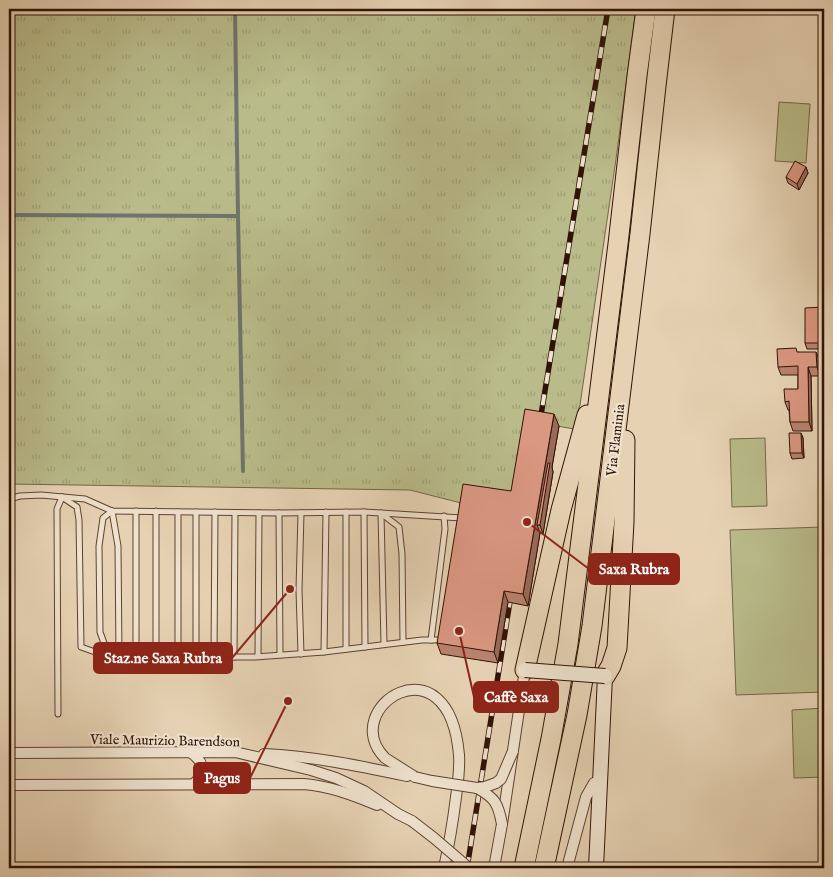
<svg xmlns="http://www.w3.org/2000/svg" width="833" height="877" font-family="'IM FELL English',serif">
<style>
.grass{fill:url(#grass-tufts);stroke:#756648}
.garden{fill:#b9bb8a;stroke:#756648}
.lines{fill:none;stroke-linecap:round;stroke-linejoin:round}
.stream{stroke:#6e746e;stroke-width:4}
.lane-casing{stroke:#5e4231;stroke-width:7}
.street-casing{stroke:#5e4231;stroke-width:12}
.secondary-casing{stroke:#311206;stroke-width:16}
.highway-casing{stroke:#311206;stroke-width:21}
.lane{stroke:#efe2ce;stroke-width:5}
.street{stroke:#efe2ce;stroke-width:10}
.secondary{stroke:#efe2ce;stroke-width:14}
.highway{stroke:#e6d2b3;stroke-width:19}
.rail-casing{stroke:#311206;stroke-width:5.5}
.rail{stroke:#efe2ce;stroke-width:4;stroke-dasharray:11;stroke-linecap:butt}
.street-bridge-casing{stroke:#5e4231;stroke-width:12;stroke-linecap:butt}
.secondary-bridge-casing{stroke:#311206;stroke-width:16;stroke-linecap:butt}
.street-bridge{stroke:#efe2ce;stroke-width:10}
.secondary-bridge{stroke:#efe2ce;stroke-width:14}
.wall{fill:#bb826f;stroke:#311206}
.shaded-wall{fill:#996a5a;stroke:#311206}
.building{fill:#da9781;stroke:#311206}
.labels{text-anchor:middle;stroke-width:4.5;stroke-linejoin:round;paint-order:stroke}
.street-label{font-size:14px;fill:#311206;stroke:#efe2ce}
.leader{fill:none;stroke:#8f2418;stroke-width:2}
.callout-dot{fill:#8f2418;stroke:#efe2ce;stroke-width:2}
.callout{fill:#8f2418;stroke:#8f2418;stroke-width:2}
.callout-label{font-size:15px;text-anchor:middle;font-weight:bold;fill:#fff}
</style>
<defs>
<pattern id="grass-tufts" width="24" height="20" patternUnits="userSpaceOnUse" patternTransform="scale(1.25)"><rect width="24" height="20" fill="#b9bb8a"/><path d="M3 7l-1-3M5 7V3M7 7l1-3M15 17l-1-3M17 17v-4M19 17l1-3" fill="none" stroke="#a0a076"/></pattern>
</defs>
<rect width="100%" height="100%" fill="#e6d2b3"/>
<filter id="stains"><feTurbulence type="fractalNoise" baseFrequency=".004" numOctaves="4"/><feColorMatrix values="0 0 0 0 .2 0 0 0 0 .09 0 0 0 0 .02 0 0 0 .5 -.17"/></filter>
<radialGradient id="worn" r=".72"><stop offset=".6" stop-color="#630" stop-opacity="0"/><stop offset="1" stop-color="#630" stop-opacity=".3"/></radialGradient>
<polygon class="grass" points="9,9 636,9 616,159 580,405 574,429 529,421 515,503 465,504 410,490 9,484"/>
<g class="garden">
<polygon points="779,102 810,104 806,163 775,161"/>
<polygon points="765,438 767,506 732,507 730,439"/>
<polygon points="824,527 824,692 736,695 730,530"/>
<polygon points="824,708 824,777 794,778 792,710"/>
</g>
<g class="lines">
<g class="stream">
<polyline points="235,9 238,216"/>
<polyline points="9,215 238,216 243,471"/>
</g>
<defs>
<g id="lane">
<polyline points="62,497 77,507 79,520 81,647 109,657 255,657 324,652 422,640 441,640"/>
<polyline points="9,499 20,496 41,495 85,499 112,511 279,513 364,512 462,518"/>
<polyline points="112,511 118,546 119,657"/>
<polyline points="136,511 136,657"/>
<polyline points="178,512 178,657"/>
<polyline points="346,512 346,649"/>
<polyline points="364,512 365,647"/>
<polyline points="279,513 280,655"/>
<polyline points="381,513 384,644"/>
<polyline points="382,514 399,527 402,554 403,642"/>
<polyline points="431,640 445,529 444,516"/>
<polyline points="324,652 326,512"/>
<polyline points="301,654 299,590 301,513"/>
<polyline points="258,656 259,513"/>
<polyline points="109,657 100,632 99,546 103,518 112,511"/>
<polyline points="156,657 156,511"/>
<polyline points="196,657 196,512"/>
<polyline points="214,657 215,512"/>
<polyline points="234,657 235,513"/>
<polyline points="58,714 57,509 62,497"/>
</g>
<g id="street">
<path d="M190,752c14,9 16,20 4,32"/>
<polyline points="9,753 235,752 311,770 336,778 364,791 398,814 412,821"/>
<path d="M264,754c48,2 96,12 143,22"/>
<path d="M415,777l-30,-19c-49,-50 64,-123 74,-3 1,14 -1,28 -3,42 -3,24 -7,48 -12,71"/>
<path d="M9,785l295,-1c25,2 49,11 73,21"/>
<polyline points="494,868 502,824 525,670"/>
<polyline points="567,868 586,797 594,783 600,780"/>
</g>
<polyline id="secondary" points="596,868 605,676"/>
<g id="highway">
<polyline points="525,670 561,510 587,415"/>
<polyline points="605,676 611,666 617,648 624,522 625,440"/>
<polyline points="524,868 551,739 568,644 618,244 637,76 646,9"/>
<polyline points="544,868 577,715 592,626 640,234 656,86 665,9"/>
</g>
</defs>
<use href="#lane" class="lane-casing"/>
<use href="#street" class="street-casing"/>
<use href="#secondary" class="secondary-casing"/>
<use href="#highway" class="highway-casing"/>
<use href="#lane" class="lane"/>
<use href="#street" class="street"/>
<use href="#secondary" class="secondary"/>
<use href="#highway" class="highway"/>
<defs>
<g id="rail">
<polyline points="539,427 608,9"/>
<polyline points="467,868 512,589"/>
</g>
</defs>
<use href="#rail" class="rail-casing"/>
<use href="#rail" class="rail"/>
<defs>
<g id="street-bridge">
<polyline points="415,777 432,781 477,788 485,787 496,783 501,779 513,751"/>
<path d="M477,788c18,10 21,15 25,36"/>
<polyline points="412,821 434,838 469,868"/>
</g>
<polyline id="secondary-bridge" points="525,670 605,676"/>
</defs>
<use href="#street-bridge" class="street-bridge-casing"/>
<use href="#secondary-bridge" class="secondary-bridge-casing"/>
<use href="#street-bridge" class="street-bridge"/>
<use href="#secondary-bridge" class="secondary-bridge"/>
</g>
<g class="wall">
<polygon points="806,167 808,173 799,190 788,183 786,177"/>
<polygon points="824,310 824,349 807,349 805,343"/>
<polygon points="798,352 820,360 820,376 811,376 812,431 793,431 790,422 789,410 788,410 785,402 798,389 798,375 781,375 778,367"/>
<polygon points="824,384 824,438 823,438 819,427"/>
<polygon points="559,426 552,467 553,472 543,534 540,533 528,606 508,602 498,663 441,654 437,643 511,491"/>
<polygon points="801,433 803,438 804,458 792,459 790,453"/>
<polygon points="824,450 824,476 820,465"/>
</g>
<g class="shaded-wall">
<polygon points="806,167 808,173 799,190 797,184"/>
<polygon points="823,307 824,310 824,345 824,343"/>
<polygon points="816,352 820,360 820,376 817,367"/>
<polygon points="808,367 811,376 812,431 809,422"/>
<polygon points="554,414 559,426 552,467 553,472 543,534 540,525 537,525 540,533 528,606 523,594"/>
<polygon points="801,433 803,438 804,458 802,453"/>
<polygon points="504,591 508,602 498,663 494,652"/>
</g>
<g class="building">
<polygon points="795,161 806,167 797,184 786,177"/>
<polygon points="823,307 824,343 805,343 805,308"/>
<polygon points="796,348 797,352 816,352 817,367 808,367 809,422 790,422 789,401 785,402 784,389 798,389 798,366 778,367 777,349"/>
<rect x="819" y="384" width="5" height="43"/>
<polygon points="525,409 554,414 523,594 504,591 494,652 437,643 463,484 511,491"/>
<polygon points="789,433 801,433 802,453 790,453"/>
<rect x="820" y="450" width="4" height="15"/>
<polygon points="548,463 550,463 540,525 537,525"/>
</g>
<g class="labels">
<g class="street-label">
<text transform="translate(615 440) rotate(-83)" y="5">Via Flaminia</text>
<text transform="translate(165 740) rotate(1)" y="5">Viale Maurizio Barendson</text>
</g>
</g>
<path class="leader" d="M527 522L589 569M290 589L232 658M459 631L474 697M288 701L250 778"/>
<g class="callout-dot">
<circle cx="527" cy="522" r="5"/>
<circle cx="290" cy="589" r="5"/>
<circle cx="459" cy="631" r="5"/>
<circle cx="288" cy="701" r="5"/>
</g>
<g class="callout">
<rect x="589" y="554" width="90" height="30" rx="5"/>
<rect x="94" y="643" width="138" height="30" rx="5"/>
<rect x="474" y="682" width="84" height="30" rx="5"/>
<rect x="194" y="763" width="56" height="30" rx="5"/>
</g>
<g class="callout-label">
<text x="634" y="574">Saxa Rubra</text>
<text x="163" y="663">Staz.ne Saxa Rubra</text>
<text x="516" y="702">Caffè Saxa</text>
<text x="222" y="783">Pagus</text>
</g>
<rect width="833" height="877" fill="none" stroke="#e6d2b3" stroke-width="30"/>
<rect x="10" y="10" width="813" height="857" fill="none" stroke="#311206" stroke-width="2.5"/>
<rect x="15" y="15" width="803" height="847" fill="none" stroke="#311206"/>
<rect width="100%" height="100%" filter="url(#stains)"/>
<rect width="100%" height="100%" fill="url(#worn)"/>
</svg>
